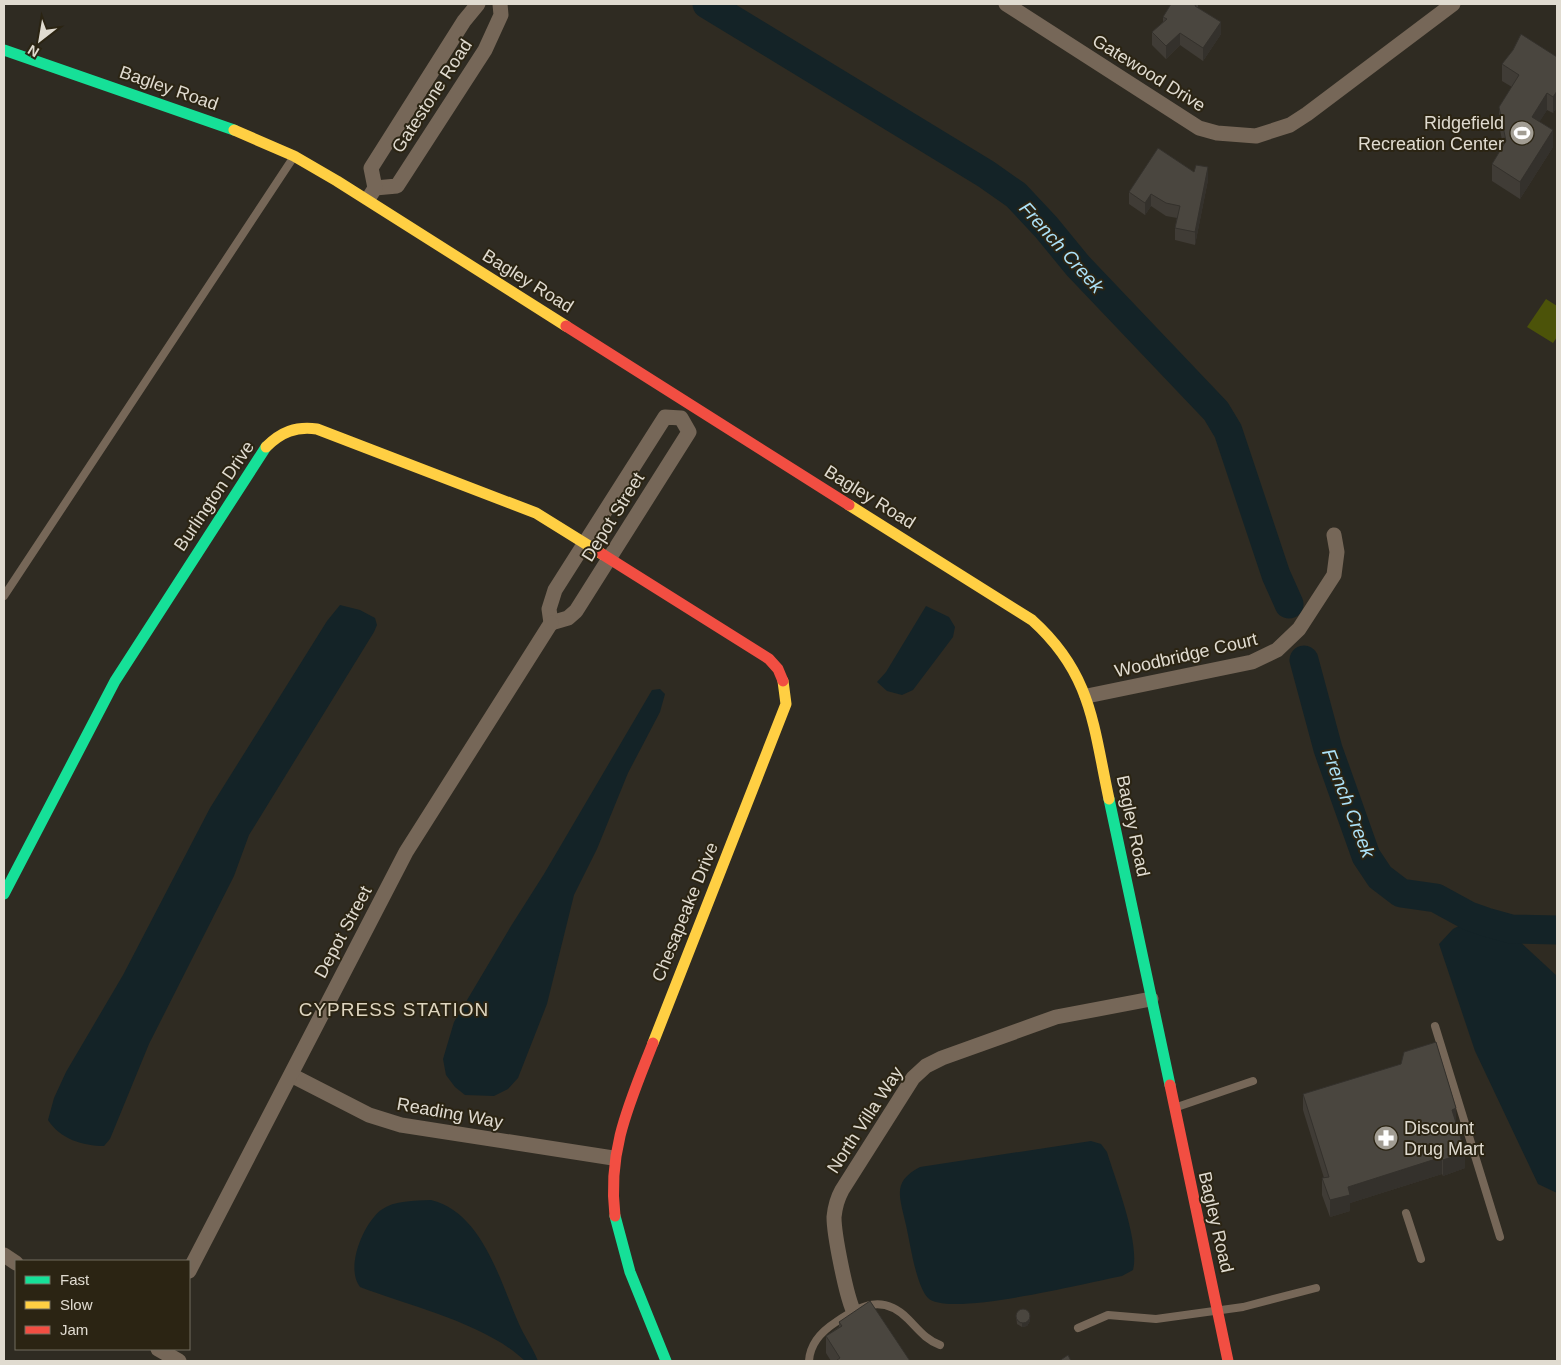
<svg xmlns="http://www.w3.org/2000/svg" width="1561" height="1365" font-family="Helvetica,sans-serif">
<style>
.green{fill:#4c5309}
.water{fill:#142327}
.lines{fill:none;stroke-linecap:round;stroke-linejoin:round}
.river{stroke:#142327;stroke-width:29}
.lane{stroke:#766758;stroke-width:8}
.street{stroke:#766758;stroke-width:15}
.fast{stroke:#16e098;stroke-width:11}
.slow{stroke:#ffcf43;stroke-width:11}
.jam{stroke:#f24e42;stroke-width:11}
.wall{fill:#403c36}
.shaded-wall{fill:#34312c}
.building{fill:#4a463f;stroke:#34312c}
.labels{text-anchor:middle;stroke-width:4;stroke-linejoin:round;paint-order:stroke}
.street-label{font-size:18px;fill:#e0dbd0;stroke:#2b2413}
.poi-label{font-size:18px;fill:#e0dbd0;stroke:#2b2413;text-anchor:end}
.water-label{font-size:19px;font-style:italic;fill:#ace1f7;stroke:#2b2413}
.neighbourhood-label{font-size:19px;letter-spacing:1px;fill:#ded5bf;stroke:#2b2413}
</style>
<rect width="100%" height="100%" fill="#2f2b22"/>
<polygon class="green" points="1546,299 1557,306 1557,337 1553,343 1527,327"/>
<g class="water">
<path d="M340,605l20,5 15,8 2,7 -3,7 -125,203 -15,41 -85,168 -39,95 -6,7c-21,0 -44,-7 -56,-26l6,-22 12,-26 57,-97 87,-167 117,-187z"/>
<polygon points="926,606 949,617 955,627 953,637 913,690 902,695 887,691 877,682 886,672"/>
<polygon points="660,689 665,694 660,712 628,773 597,849 574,895 547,1004 518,1078 508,1089 494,1096 465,1095 455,1087 446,1075 443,1059 454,1022 511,926 544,874 652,690"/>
<polygon points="1468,921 1516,938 1557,976 1557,1193 1538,1184 1475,1051 1439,944 1453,929"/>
<path d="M1091,1141l10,3 6,8c9,30 33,90 26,118l-11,6c-32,6 -174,42 -194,22 -13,-14 -18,-58 -23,-77 -6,-26 -12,-40 15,-54z"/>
<path d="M431,1200c51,12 69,81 88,124 5,12 14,24 19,37h-13c-38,-37 -115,-55 -165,-74 -15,-19 3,-63 21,-77 14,-10 33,-9 50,-10z"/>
</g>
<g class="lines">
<g class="river">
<polyline points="707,4 986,174 1016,195 1046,227 1078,266 1216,411 1228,431 1276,575 1289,604"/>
<polyline points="1304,660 1328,749 1366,856 1380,877 1401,893 1436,898 1469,916 1486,922 1511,929 1557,930"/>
</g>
<g class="lane">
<polyline points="4,596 293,158"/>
<polyline points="1435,1026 1500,1237"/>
<polyline points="1177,1107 1253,1081"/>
<polyline points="1406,1213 1421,1259"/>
<polyline points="1078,1328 1108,1315 1156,1319 1243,1307 1316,1288"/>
<path d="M809,1361c1,-18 13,-30 27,-39 25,-17 47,-28 72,-3 11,11 17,20 32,26"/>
</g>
<g class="street">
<polyline points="1006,4 1199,128 1217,133 1256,136 1290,125 1307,114 1453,4"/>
<polyline points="375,188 397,186 485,50 501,15 500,4"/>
<polyline points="370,196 375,188 371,168 464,21 478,4"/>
<polygon points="665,417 681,418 689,432 576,611 568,618 551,623 549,609 555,590"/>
<polyline points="1087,696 1252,662 1277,650 1299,629 1334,575 1337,552 1334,535"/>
<polyline points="291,1075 369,1115 401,1125 613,1158"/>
<polyline points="4,1255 16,1263"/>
<polyline points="189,1271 406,852 551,623"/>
<path d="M853,1310c-7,-16 -19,-75 -19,-93 1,-10 3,-18 8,-27l71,-112 13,-12 16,-8 114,-41 95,-18"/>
<polyline points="158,1349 179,1361"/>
</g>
<g class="fast">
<polyline points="4,50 234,130"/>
<polyline points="1109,799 1170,1085"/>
<polyline points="4,894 115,681 266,447"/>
<polyline points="615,1216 630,1272 666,1361"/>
</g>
<g class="slow">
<polyline points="234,130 294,156 337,181 566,326"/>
<path d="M266,447c15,-15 30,-21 51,-18l219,84 66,41"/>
<path d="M849,505l183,115c60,54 61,105 77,179"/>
<polyline points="653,1043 786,704 783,681"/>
</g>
<g class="jam">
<polyline points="566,326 849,505"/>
<polyline points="602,554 769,659 778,669 783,681"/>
<polyline points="1170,1085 1228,1361"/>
<path d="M615,1216c-8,-66 15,-114 38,-173"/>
</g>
</g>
<g class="wall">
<polygon points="1198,4 1198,8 1221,34 1203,61 1180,45 1166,59 1152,45 1152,32 1163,22 1163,17"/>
<polygon points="1557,57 1557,107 1553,113 1547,110 1539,122 1553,147 1520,199 1492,181 1492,164 1503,146 1499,124 1499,107 1512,87 1502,81 1502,64"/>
<polygon points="1194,172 1208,180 1195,245 1175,240 1175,228 1177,218 1166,216 1151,206 1145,215 1129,204 1129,192"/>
<polygon points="1303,1094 1456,1122 1465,1168 1443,1176 1442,1174 1350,1203 1350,1211 1330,1217 1322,1195 1322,1178 1324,1178 1303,1110"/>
<polygon points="1016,1315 1030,1321 1027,1326 1022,1327 1017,1324"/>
<polygon points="839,1322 910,1361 831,1361 826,1353 826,1336 839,1327"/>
</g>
<g class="shaded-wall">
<polygon points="1221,22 1221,34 1203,61 1203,48"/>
<polygon points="1180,33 1180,45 1166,59 1166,46"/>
<polygon points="1557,91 1557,107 1553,113 1553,97"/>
<polygon points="1547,93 1547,110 1532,134 1532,117"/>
<polygon points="1553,130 1553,147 1520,199 1520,182"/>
<polygon points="1208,167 1208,180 1195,245 1195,232"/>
<polygon points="1151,194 1151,206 1145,215 1145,203"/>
<polygon points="1456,1108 1456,1124 1452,1110"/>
<polygon points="1465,1152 1465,1168 1443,1176 1443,1160"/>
<polygon points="1442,1157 1442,1174 1350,1203 1350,1211 1330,1217 1330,1200 1348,1187"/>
<polygon points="1030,1317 1030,1321 1027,1326 1022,1327 1022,1323"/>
</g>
<g class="building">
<polygon points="1171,4 1196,4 1195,6 1221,22 1203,48 1180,33 1166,46 1152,32 1167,19 1163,17"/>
<polygon points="1521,34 1557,57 1557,91 1553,97 1547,93 1532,117 1553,130 1520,182 1492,164 1506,141 1499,107 1519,75 1502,64 1513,50"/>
<polygon points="1158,148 1194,172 1196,165 1208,167 1195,232 1175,228 1180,206 1166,203 1151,194 1145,203 1129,192"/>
<polygon points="1436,1042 1456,1108 1452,1110 1465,1152 1443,1160 1442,1157 1348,1187 1350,1195 1330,1200 1322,1178 1329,1177 1303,1094 1401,1064 1404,1052"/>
<polygon points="870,1301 910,1361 838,1361 837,1360 840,1358 826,1336 842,1326 839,1322"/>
<circle cx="1023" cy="1316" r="7"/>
<polygon points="1068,1355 1071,1361 1059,1361"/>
</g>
<defs>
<symbol id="stadium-disc" viewBox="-11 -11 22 22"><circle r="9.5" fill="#a29d93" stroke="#2b2413"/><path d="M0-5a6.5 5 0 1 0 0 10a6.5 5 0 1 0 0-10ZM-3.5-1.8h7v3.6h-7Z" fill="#fff"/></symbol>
<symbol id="pharmacy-disc" viewBox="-11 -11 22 22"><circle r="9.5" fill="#a29d93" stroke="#2b2413"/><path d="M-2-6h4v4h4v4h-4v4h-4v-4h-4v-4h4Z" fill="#fff"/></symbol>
</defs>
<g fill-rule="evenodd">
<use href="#stadium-disc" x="1508" y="119" width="28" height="28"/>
<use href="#pharmacy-disc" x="1372" y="1124" width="28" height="28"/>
</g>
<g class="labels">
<g class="street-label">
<text transform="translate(1149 73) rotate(32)" y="6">Gatewood Drive</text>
<text transform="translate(169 88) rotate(19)" y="6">Bagley Road</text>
<text transform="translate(432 96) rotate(-57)" y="6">Gatestone Road</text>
<text transform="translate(528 281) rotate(32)" y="6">Bagley Road</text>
<text transform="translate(214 496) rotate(-56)" y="6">Burlington Drive</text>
<text transform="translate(870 497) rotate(32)" y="6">Bagley Road</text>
<text transform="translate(613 517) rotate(-58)" y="6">Depot Street</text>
<text transform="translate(1186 655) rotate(-13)" y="6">Woodbridge Court</text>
<text transform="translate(1133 826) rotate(78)" y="6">Bagley Road</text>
<text transform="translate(685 912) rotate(-68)" y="6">Chesapeake Drive</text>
<text transform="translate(343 932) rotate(-62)" y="6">Depot Street</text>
<text transform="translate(450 1113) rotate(10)" y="6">Reading Way</text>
<text transform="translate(865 1120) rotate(-57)" y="6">North Villa Way</text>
<text transform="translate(1216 1222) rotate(77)" y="6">Bagley Road</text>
</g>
<g class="poi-label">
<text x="1504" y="129">Ridgefield<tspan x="1504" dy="21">Recreation Center</tspan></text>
<text x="1404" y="1134" text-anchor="start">Discount<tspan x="1404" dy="21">Drug Mart</tspan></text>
</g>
<g class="water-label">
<text transform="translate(1062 247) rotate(48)" y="7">French Creek</text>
<text transform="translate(1349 803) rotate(69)" y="7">French Creek</text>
</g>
<g class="neighbourhood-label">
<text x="394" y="1016">CYPRESS STATION</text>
</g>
</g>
<rect width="1561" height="1365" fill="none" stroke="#e0dbd0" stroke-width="10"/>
<rect x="15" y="1260" width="175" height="90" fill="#2b2413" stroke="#736d5f"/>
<rect x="25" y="1276" width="25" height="8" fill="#16e098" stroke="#736d5f"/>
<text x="60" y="1285" font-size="15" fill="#e0dbd0">Fast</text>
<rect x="25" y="1301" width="25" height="8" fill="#ffcf43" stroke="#736d5f"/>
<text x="60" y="1310" font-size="15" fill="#e0dbd0">Slow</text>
<rect x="25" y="1326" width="25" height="8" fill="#f24e42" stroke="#736d5f"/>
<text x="60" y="1335" font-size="15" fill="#e0dbd0">Jam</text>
<g transform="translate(40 40) rotate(211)" stroke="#2b2413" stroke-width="4" paint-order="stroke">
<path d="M0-4L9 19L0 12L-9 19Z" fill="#e0dbd0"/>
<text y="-8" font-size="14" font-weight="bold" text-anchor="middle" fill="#e0dbd0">N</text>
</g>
</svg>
